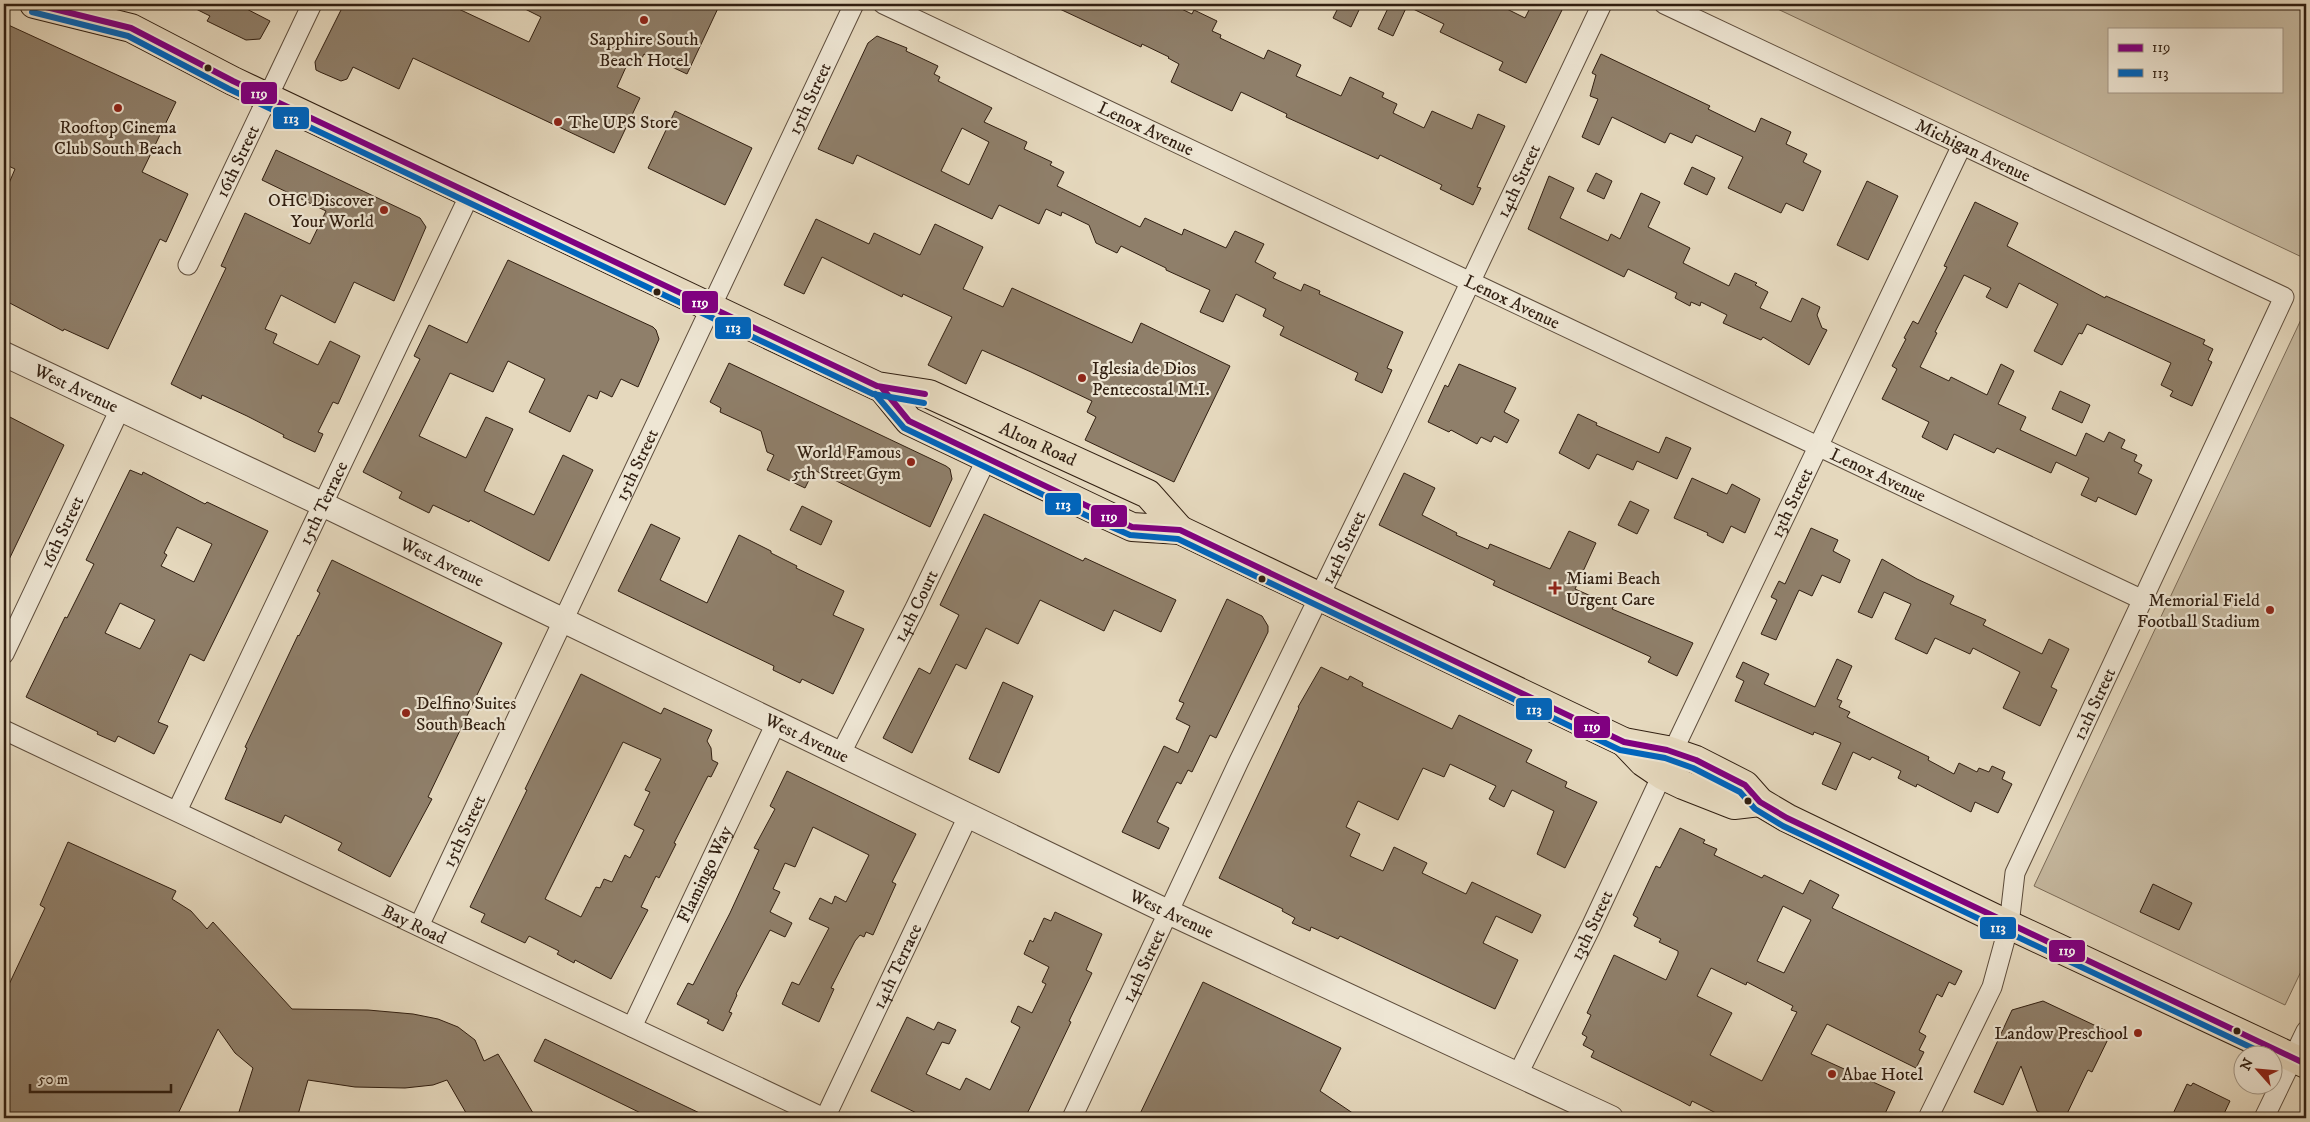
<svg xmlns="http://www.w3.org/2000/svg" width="2310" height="1122" font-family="'IM FELL DW Pica',serif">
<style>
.green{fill:#c6b9a0;stroke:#7c6c58;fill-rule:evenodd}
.building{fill:#8f7f6a;stroke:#311f11;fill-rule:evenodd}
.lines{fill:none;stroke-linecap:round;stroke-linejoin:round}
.minor-casing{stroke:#5e4d3c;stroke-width:21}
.tertiary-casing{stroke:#5e4d3c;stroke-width:26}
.trunk-casing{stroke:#311f11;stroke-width:30}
.minor{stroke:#eee6d4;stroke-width:19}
.tertiary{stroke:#eee6d4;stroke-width:24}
.trunk{stroke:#e5d8bd;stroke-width:28}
.bus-1-casing{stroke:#eee6d4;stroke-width:10}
.bus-2-casing{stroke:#eee6d4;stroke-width:10}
.bus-1{stroke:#800080;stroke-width:6}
.bus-2{stroke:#0065bd;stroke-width:6}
.poi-dot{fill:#8f2418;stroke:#eee6d4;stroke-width:2}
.bus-dot{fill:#311f11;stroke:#eee6d4;stroke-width:2}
.labels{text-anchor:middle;stroke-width:4.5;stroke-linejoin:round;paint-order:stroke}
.poi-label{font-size:18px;fill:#311f11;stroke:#eee6d4;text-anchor:start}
.street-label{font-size:18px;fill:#311f11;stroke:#eee6d4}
.line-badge{stroke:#eee6d4;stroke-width:2}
.badge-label{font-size:14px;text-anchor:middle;font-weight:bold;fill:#fff}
</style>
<rect width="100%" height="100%" fill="#e5d8bd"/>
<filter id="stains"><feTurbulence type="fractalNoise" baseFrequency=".004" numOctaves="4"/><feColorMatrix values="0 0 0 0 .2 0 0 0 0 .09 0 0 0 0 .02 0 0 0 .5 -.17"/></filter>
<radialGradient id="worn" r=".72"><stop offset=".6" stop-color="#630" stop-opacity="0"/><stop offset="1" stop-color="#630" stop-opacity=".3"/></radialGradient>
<g class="green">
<path d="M1767,4h539v255zM2109,29h172v62h-172z"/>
<polygon points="2306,309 2306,961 2285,1005 2034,886"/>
</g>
<g class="building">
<polygon points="186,4 237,4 270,21 260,39 246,40 207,21 210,16"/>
<polygon points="344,4 448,4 529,42 541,17 515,4 720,4 687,74 644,54 640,62 630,58 617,87 640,98 614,153 413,58 399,89 353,67 347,79 341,81 320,72 316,70 315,62"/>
<polygon points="1049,4 1171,4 1192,14 1194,10 1217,21 1212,31 1221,35 1220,38 1264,59 1268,50 1301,65 1296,76 1341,96 1350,77 1384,93 1382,97 1397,104 1393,113 1424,128 1432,111 1472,129 1478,114 1505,126 1477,187 1481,188 1473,205 1440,189 1442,185 1380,155 1378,159 1286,117 1287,114 1241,92 1232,111 1200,96 1171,82 1179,64 1168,58 1169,57 1142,44 1141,47"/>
<polygon points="1340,4 1346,4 1359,10 1351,27 1333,18"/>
<polygon points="1390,4 1497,4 1525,18 1532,4 1550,4 1562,10 1526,83 1499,70 1503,62 1440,32 1444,24 1407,6 1393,36 1378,29"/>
<polygon points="4,23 176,102 142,172 188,194 166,242 160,239 108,349 64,329 63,331 4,300 4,195 15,169 4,164"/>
<path d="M877,36l30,12 -1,3 32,15 -4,8 6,3 -2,4 54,27 -8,14 43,20 -3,7 28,13 -2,3 14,7 -7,14 83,41 5,-9 37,17 2,-6 42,19 9,-17 29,13 -9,18 21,11 -3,5 28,13 3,-7 16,7 -1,3 84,38 -16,36 5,2 -10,23 -27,-13 3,-7 -78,-38 4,-8 -21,-11 3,-7 -30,-15 -13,28 -23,-10 10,-22 -44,-20v-2l-45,-22 -4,7 -21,-10 -7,-18 -27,-13 -1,4 -15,-7 -7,15 -40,-19 -7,14 -135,-64 -4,9 -35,-15 50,-106zM962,128l27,14 -20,43 -28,-14z"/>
<polygon points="1601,54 1710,106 1708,109 1755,132 1761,118 1791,132 1786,144 1807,154 1803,162 1821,171 1803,211 1786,203 1781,213 1728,188 1743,157 1696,135 1692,143 1670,133 1665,143 1612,117 1599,145 1582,137 1598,99 1590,96 1596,75 1592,73"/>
<polygon points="675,111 752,148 725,205 648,168"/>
<polygon points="276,150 420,218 426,227 394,301 354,282 335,323 281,295 265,329 277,334 273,343 318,365 330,341 360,356 338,404 333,402 318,432 323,434 315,452 283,437 284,435 247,416 202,395 201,399 171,384 226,268 221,266 245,213 310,244 326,211 262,180"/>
<polygon points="1692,167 1715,178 1707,195 1684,184"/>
<polygon points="1596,173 1612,181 1604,199 1587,191"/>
<polygon points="1549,176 1574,188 1560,218 1608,241 1611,234 1620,239 1641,193 1660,202 1648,227 1690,248 1683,263 1729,286 1735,273 1757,283 1755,285 1768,292 1760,308 1791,322 1802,298 1820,307 1817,315 1822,328 1827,330 1809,365 1763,337 1761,340 1723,323 1727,315 1701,302 1700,306 1691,302 1690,306 1675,298 1677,293 1628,269 1624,277 1528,229"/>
<polygon points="1867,181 1898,196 1868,260 1837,245"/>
<polygon points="1975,202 2018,223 2007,246 2105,298 2106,296 2205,340 2203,344 2213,349 2208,360 2212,362 2192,406 2170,396 2173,391 2161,385 2171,363 2087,324 2082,334 2079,333 2062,365 2034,351 2058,304 2019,283 2007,308 1986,297 1991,288 1964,275 1935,332 1937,333 1920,367 1949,381 1951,377 1987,395 2001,364 2014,371 1998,404 2026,417 2020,430 2076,456 2086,433 2104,442 2109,432 2125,440 2121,448 2137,455 2134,461 2142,465 2138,473 2152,480 2136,515 2098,497 2096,502 2081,495 2089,478 2056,462 2051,473 1997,448 1994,453 1954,434 1947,450 1922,437 1929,422 1882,399 1897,369 1892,366 1906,339 1904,338 1913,321 1918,324 1947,267 1944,266"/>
<polygon points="816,219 869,244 874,233 920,255 935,224 983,247 963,289 1003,307 1012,288 1132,343 1141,323 1230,366 1174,482 1085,440 1096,417 1087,412 1092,401 1031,372 982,350 966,384 928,365 952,317 903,294 902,297 822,257 804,294 784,285"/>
<polygon points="508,260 653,327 656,330 659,339 638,387 621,379 612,397 600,391 597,399 588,395 570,432 529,412 545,379 508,361 493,392 450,373 419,436 466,458 486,417 513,429 484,491 534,515 563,455 593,470 549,561 470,520 469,522 433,505 429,513 399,498 402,492 363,472 420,359 414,356 429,325 467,343"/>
<polygon points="729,363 946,466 950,469 952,479 930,527 814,470 805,488 767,470 774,455 767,452 761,431 720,412 721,408 710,402"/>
<polygon points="1459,364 1516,388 1504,412 1519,420 1507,443 1494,436 1491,442 1481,437 1477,444 1451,430 1449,432 1428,422 1445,385 1448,387"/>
<polygon points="2060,391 2090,405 2082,423 2052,409"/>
<polygon points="4,414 64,445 4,570"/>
<polygon points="1578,414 1597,423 1596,425 1659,453 1666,437 1691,448 1677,479 1637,461 1633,470 1597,454 1589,469 1559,453"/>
<path d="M130,470l12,5 1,-3 62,32 2,-2 61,29 -64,130 -14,-7 -32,68 10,4 -14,28 -36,-18 -3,6 -18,-8 1,-2 -72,-35 39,-80 2,1 27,-54 -8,-4zM177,527l35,17 -18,38 -33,-16 6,-11 -3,-2zM120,603l35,17 -15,29 -35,-16z"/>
<polygon points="1404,473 1435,488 1422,515 1457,533 1456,535 1488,549 1490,544 1550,569 1569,531 1596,543 1575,589 1614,606 1612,609 1693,643 1677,676 1648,662 1651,657 1493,585 1495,581 1379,525"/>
<polygon points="1692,478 1727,494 1732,484 1760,499 1745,533 1731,526 1723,543 1707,535 1708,533 1674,518"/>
<polygon points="1630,501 1649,510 1637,534 1618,525"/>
<polygon points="802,506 832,521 821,545 790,530"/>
<polygon points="984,514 1083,561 1085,558 1176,600 1161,632 1114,610 1104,631 1040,600 1018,644 986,628 966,669 956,664 912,753 883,738 919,668 930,674 959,615 940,605"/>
<polygon points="651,524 680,538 660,580 707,603 739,535 771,551 771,553 797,566 796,568 844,591 833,615 864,629 833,694 802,679 800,683 773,670 774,666 618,591"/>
<polygon points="1811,528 1838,540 1833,551 1850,560 1840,583 1822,575 1812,596 1799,590 1776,640 1761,634 1777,600 1771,597 1779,581 1785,584"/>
<polygon points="1882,559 1917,579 1954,596 1950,604 1986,620 1983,625 2042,654 2049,639 2069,649 2051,687 2057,690 2040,726 2003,708 2020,672 1973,648 1970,654 1935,638 1927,654 1895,639 1911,604 1884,592 1872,618 1858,612"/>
<polygon points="332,560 502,643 428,797 432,799 390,877 338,850 342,843 285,815 281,823 225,799 247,748 245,747 298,635 299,636 320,593 317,591"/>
<polygon points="1227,599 1262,616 1268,626 1268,632 1216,738 1210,735 1192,772 1188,770 1181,784 1177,782 1157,822 1169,828 1159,849 1122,832 1164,746 1178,753 1190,726 1176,719 1184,703 1179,701"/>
<polygon points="1837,659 1852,666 1837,699 1842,701 1839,707 1850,712 1847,717 1929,757 1928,760 1954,774 1959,763 1977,772 1979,768 1989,772 1992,766 2005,772 2002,779 2012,784 1998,813 1975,802 1971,812 1917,784 1916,787 1898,778 1901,771 1872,757 1870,760 1853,752 1836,790 1822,784 1841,743 1814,732 1813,735 1735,701 1744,681 1736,677 1743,662 1769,674 1764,684 1815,707"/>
<polygon points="1321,667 1348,680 1350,676 1363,683 1362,686 1452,729 1459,715 1532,750 1526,762 1567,782 1565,787 1597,802 1565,868 1537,854 1554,811 1512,790 1504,807 1489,799 1496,786 1450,764 1444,777 1423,768 1398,820 1358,801 1346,827 1360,834 1350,856 1383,871 1394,847 1427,863 1422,873 1466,894 1472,882 1541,915 1532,933 1496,916 1483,943 1518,960 1495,1009 1340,936 1338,939 1311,927 1310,931 1292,923 1295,918 1282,911 1283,909 1219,878 1299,708 1298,707"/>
<path d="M581,674l80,40 3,-6 48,22 -5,11 4,7 1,12 6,3 -7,14 -3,-1 -34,67 2,1 -17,34 -3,-2 -15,31 7,3 -37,69 -36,-19 -1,3 -17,-9 2,-3 -30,-15 -4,7 -44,-21 4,-8 -15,-7 57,-117 -2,-1zM623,742l38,17 -16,31 5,2 -16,33 10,5 -14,28 -5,-3 -13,27 -8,-3 -4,9 -4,-1 -15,30 -36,-18z"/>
<polygon points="1003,682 1033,696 999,773 969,759"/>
<polygon points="787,771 916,834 892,882 896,884 873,935 866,932 864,937 860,935 855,941 831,988 834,989 819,1022 782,1004 792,982 799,985 829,928 809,919 820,898 832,904 835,896 846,902 869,855 813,827 795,867 785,863 773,889 780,892 770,912 792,923 785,937 770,930 736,994 737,995 729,1012 732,1013 723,1031 707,1023 709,1020 677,1004 688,983 693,985 730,913 759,850 754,848 775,809 770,806"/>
<path d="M1680,828l25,12 -2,3 14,6 -3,6 48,23 2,-3 39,19 7,-14 29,15 -7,13 130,63 -7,14 -6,-3 -7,15 -5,-3 -18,38 7,4 -7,14 5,2 -8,16 -89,-44 -16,30 84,38 -12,26h-157l-34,-17 -2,5 -11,-6 -88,-43 3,-6 -11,-6 4,-8 -5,-3 9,-19 -4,-2 27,-58 52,25 12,-26v-3l-19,-9 2,-3 -27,-13 4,-8 -5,-3 23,-49 4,2zM1783,906l28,14 -27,53 -27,-12zM1711,968l35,17 1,-3 46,24 -2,4 6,2 -35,69 -52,-26 22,-42 -35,-17z"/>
<polygon points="68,842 176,891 172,899 191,911 207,929 213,922 292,1009 368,1010 413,1014 438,1019 458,1027 475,1040 484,1061 498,1054 536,1118 469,1118 447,1080 433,1085 405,1088 355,1087 308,1080 297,1118 237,1118 253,1068 235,1053 218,1029 176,1118 4,1118 4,995 45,908 40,905"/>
<polygon points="2153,884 2192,903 2179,930 2140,912"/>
<polygon points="1055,912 1102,934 1086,970 1092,973 1069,1021 1071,1022 1025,1118 927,1118 871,1091 907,1017 934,1030 938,1022 956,1030 949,1044 942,1042 926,1074 960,1090 966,1078 990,1090 1020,1027 1011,1022 1018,1006 1032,1013 1046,984 1042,982 1049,967 1024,954 1030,940 1033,942 1044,918 1051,921"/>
<polygon points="1203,982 1341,1048 1320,1091 1360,1118 1138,1118"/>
<polygon points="2043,1001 2111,1033 2092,1072 2088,1070 2065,1118 2051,1118 2037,1111 2021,1066 2003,1105 1974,1092 2012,1010"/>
<polygon points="545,1039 710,1118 651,1118 534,1061"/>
<polygon points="2193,1083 2230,1101 2222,1118 2171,1118 2187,1084 2191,1086"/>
</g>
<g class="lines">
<defs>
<g id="minor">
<path id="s1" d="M883,4l1260,596"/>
<path id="s2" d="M1664,4l620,293 -269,576 -6,52 -17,62 -64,131"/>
<path id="s3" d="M188,265l124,-261"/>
<path id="s4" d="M4,654l116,-245"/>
<path id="s5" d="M4,730l820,388"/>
<path id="s6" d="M1673,751l289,-606"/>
<path id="s7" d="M841,753l74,-145 72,-150"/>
<path id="s8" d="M177,811l293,-617"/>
<path id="s9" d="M419,926l435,-922"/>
<path id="s10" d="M632,1027l144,-304"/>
<path id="s11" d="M1518,1074l72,-145 72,-154"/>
<path id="s12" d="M825,1118l144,-304"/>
<path id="s13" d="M1072,1118l167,-357 159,-326 204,-431"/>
<polyline points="2264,1118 2306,1031"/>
</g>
<g id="tertiary">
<path id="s14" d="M4,354l320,151 844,407 443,206"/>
</g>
<g id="trunk">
<path id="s15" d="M34,4l97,24 102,53 644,305 52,8 219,100 32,36"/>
<polyline points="882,388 909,421 1104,514 1132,527 1180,530 1624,742 1667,750 1696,760 1745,785 1760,802 1787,818 2009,925 2306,1064"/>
<polyline points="1624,742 1643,762 1662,775 1683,785 1734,805 1760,802"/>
</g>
</defs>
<use href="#minor" class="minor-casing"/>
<use href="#tertiary" class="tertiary-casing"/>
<use href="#trunk" class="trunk-casing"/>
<use href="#minor" class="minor"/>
<use href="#tertiary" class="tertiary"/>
<use href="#trunk" class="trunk"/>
<defs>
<g id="bus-1">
<polyline points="34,4 131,28 233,81 877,386 925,394"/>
<polyline points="882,388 909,421 1104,514 1132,527 1180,530 1624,742 1667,750 1696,760 1745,785 1760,802 1787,818 2306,1064"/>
</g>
<g id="bus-2">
<polyline points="32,12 128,36 229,89 873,394 924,403"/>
<polyline points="875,394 904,428 1100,522 1130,535 1178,539 1620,750 1665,758 1693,768 1740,792 1755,809 1783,826 2265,1054"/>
</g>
</defs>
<use href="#bus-1" class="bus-1-casing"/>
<use href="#bus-2" class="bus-2-casing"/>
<use href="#bus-1" class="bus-1"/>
<use href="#bus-2" class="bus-2"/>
</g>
<g class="poi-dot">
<circle cx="644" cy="20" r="5"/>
<circle cx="118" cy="108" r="5"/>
<circle cx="558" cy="122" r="5"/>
<circle cx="384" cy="210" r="5"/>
<circle cx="1082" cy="378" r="5"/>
<circle cx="911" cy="462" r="5"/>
<path d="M1552.5 580.5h5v5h5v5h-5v5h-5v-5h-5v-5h5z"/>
<circle cx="2270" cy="610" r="5"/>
<circle cx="406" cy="713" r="5"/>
<circle cx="2138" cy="1033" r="5"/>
<circle cx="1832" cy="1074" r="5"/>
</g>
<g class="bus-dot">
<circle cx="208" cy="68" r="4.5"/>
<circle cx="657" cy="292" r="4.5"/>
<circle cx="1262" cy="579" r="4.5"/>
<circle cx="1748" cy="801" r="4.5"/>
<circle cx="2237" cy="1031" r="4.5"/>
</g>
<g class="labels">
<g class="poi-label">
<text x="644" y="45" text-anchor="middle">Sapphire South<tspan x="644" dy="21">Beach Hotel</tspan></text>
<text x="568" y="128">The UPS Store</text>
<text x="118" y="133" text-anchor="middle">Rooftop Cinema<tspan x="118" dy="21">Club South Beach</tspan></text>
<text x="374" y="206" text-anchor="end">OHC Discover<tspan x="374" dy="21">Your World</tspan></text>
<text x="1092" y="374">Iglesia de Dios<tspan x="1092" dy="21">Pentecostal M.I.</tspan></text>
<text x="901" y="458" text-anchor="end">World Famous<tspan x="901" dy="21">5th Street Gym</tspan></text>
<text x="1566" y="584">Miami Beach<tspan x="1566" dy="21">Urgent Care</tspan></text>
<text x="2260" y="606" text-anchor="end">Memorial Field<tspan x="2260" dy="21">Football Stadium</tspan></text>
<text x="416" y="709">Delfino Suites<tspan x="416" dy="21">South Beach</tspan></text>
<text x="2128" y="1039" text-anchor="end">Landow Preschool</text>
<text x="1842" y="1080">Abae Hotel</text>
</g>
<g class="street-label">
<text dy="6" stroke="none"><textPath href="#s9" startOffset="915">15th Street</textPath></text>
<text dy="6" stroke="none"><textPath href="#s1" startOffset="291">Lenox Avenue</textPath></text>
<text dy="6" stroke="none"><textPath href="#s2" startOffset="342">Michigan Avenue</textPath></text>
<text dy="6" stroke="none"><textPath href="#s3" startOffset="115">16th Street</textPath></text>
<text dy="6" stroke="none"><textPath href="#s13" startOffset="1038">14th Street</textPath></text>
<text dy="6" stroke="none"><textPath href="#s1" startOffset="696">Lenox Avenue</textPath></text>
<text dy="6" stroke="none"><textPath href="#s14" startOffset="80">West Avenue</textPath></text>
<text dy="6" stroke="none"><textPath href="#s15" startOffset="1100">Alton Road</textPath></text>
<text dy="6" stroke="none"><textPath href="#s9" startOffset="510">15th Street</textPath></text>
<text dy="6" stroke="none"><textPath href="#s1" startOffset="1101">Lenox Avenue</textPath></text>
<text dy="6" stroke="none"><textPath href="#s8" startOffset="341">15th Terrace</textPath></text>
<text dy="6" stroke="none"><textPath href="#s6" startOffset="275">13th Street</textPath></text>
<text dy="6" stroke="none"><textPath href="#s4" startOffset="135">16th Street</textPath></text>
<text dy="6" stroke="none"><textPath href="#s13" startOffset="632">14th Street</textPath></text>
<text dy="6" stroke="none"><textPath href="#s14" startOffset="485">West Avenue</textPath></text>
<text dy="6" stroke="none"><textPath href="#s7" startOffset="165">14th Court</textPath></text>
<text transform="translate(2094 704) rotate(-65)" y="6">12th Street</text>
<text dy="6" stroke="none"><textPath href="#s14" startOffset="890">West Avenue</textPath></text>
<text dy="6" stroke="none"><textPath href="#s9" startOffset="105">15th Street</textPath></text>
<text dy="6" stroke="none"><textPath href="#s10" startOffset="169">Flamingo Way</textPath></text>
<text dy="6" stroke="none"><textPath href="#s14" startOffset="1295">West Avenue</textPath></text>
<text dy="6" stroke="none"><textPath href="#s5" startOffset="454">Bay Road</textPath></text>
<text dy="6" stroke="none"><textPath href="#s11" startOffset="166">13th Street</textPath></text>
<text dy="6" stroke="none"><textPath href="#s12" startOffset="168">14th Terrace</textPath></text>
<text dy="6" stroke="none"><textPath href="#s13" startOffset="168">14th Street</textPath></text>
</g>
</g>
<g class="line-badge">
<rect x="240" y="81" width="38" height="24" rx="5" fill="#800080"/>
<rect x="272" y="106" width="38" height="24" rx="5" fill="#0065bd"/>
<rect x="681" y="290" width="38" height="24" rx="5" fill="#800080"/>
<rect x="714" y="316" width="38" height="24" rx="5" fill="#0065bd"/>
<rect x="1044" y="492" width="38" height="24" rx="5" fill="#0065bd"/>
<rect x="1090" y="504" width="38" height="24" rx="5" fill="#800080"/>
<rect x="1515" y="697" width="38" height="24" rx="5" fill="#0065bd"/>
<rect x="1573" y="715" width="38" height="24" rx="5" fill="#800080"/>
<rect x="1979" y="916" width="38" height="24" rx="5" fill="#0065bd"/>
<rect x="2048" y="939" width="38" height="24" rx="5" fill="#800080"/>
</g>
<g class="badge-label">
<text x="259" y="98">119</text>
<text x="291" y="123">113</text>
<text x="700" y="307">119</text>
<text x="733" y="332">113</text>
<text x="1063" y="509">113</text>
<text x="1109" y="521">119</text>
<text x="1534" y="714">113</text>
<text x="1592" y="731">119</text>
<text x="1998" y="932">113</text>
<text x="2067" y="955">119</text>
</g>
<rect width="2310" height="1122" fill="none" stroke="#e5d8bd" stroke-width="20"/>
<rect x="5" y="5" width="2300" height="1112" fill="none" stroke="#311f11" stroke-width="2.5"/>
<rect x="10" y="10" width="2290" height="1102" fill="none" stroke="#311f11"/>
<rect x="2108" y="28" width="175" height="65" fill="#eee6d4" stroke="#a29686"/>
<rect x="2118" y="44" width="25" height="8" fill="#800080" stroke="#a29686"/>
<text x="2152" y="52" font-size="15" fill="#311f11">119</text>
<rect x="2118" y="69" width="25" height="8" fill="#0065bd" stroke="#a29686"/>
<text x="2152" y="78" font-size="15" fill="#311f11">113</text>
<g transform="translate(2258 1070) rotate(297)"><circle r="24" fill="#eee6d4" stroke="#a29686"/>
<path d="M0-4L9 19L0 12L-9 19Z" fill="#8f2418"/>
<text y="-8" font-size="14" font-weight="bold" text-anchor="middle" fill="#311f11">N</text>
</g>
<path d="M30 1084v8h141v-8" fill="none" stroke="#311f11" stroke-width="2.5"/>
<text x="38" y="1084" font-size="15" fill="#311f11" stroke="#eee6d4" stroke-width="4" paint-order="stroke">50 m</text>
<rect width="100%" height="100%" filter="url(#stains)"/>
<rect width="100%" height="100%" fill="url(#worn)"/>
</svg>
